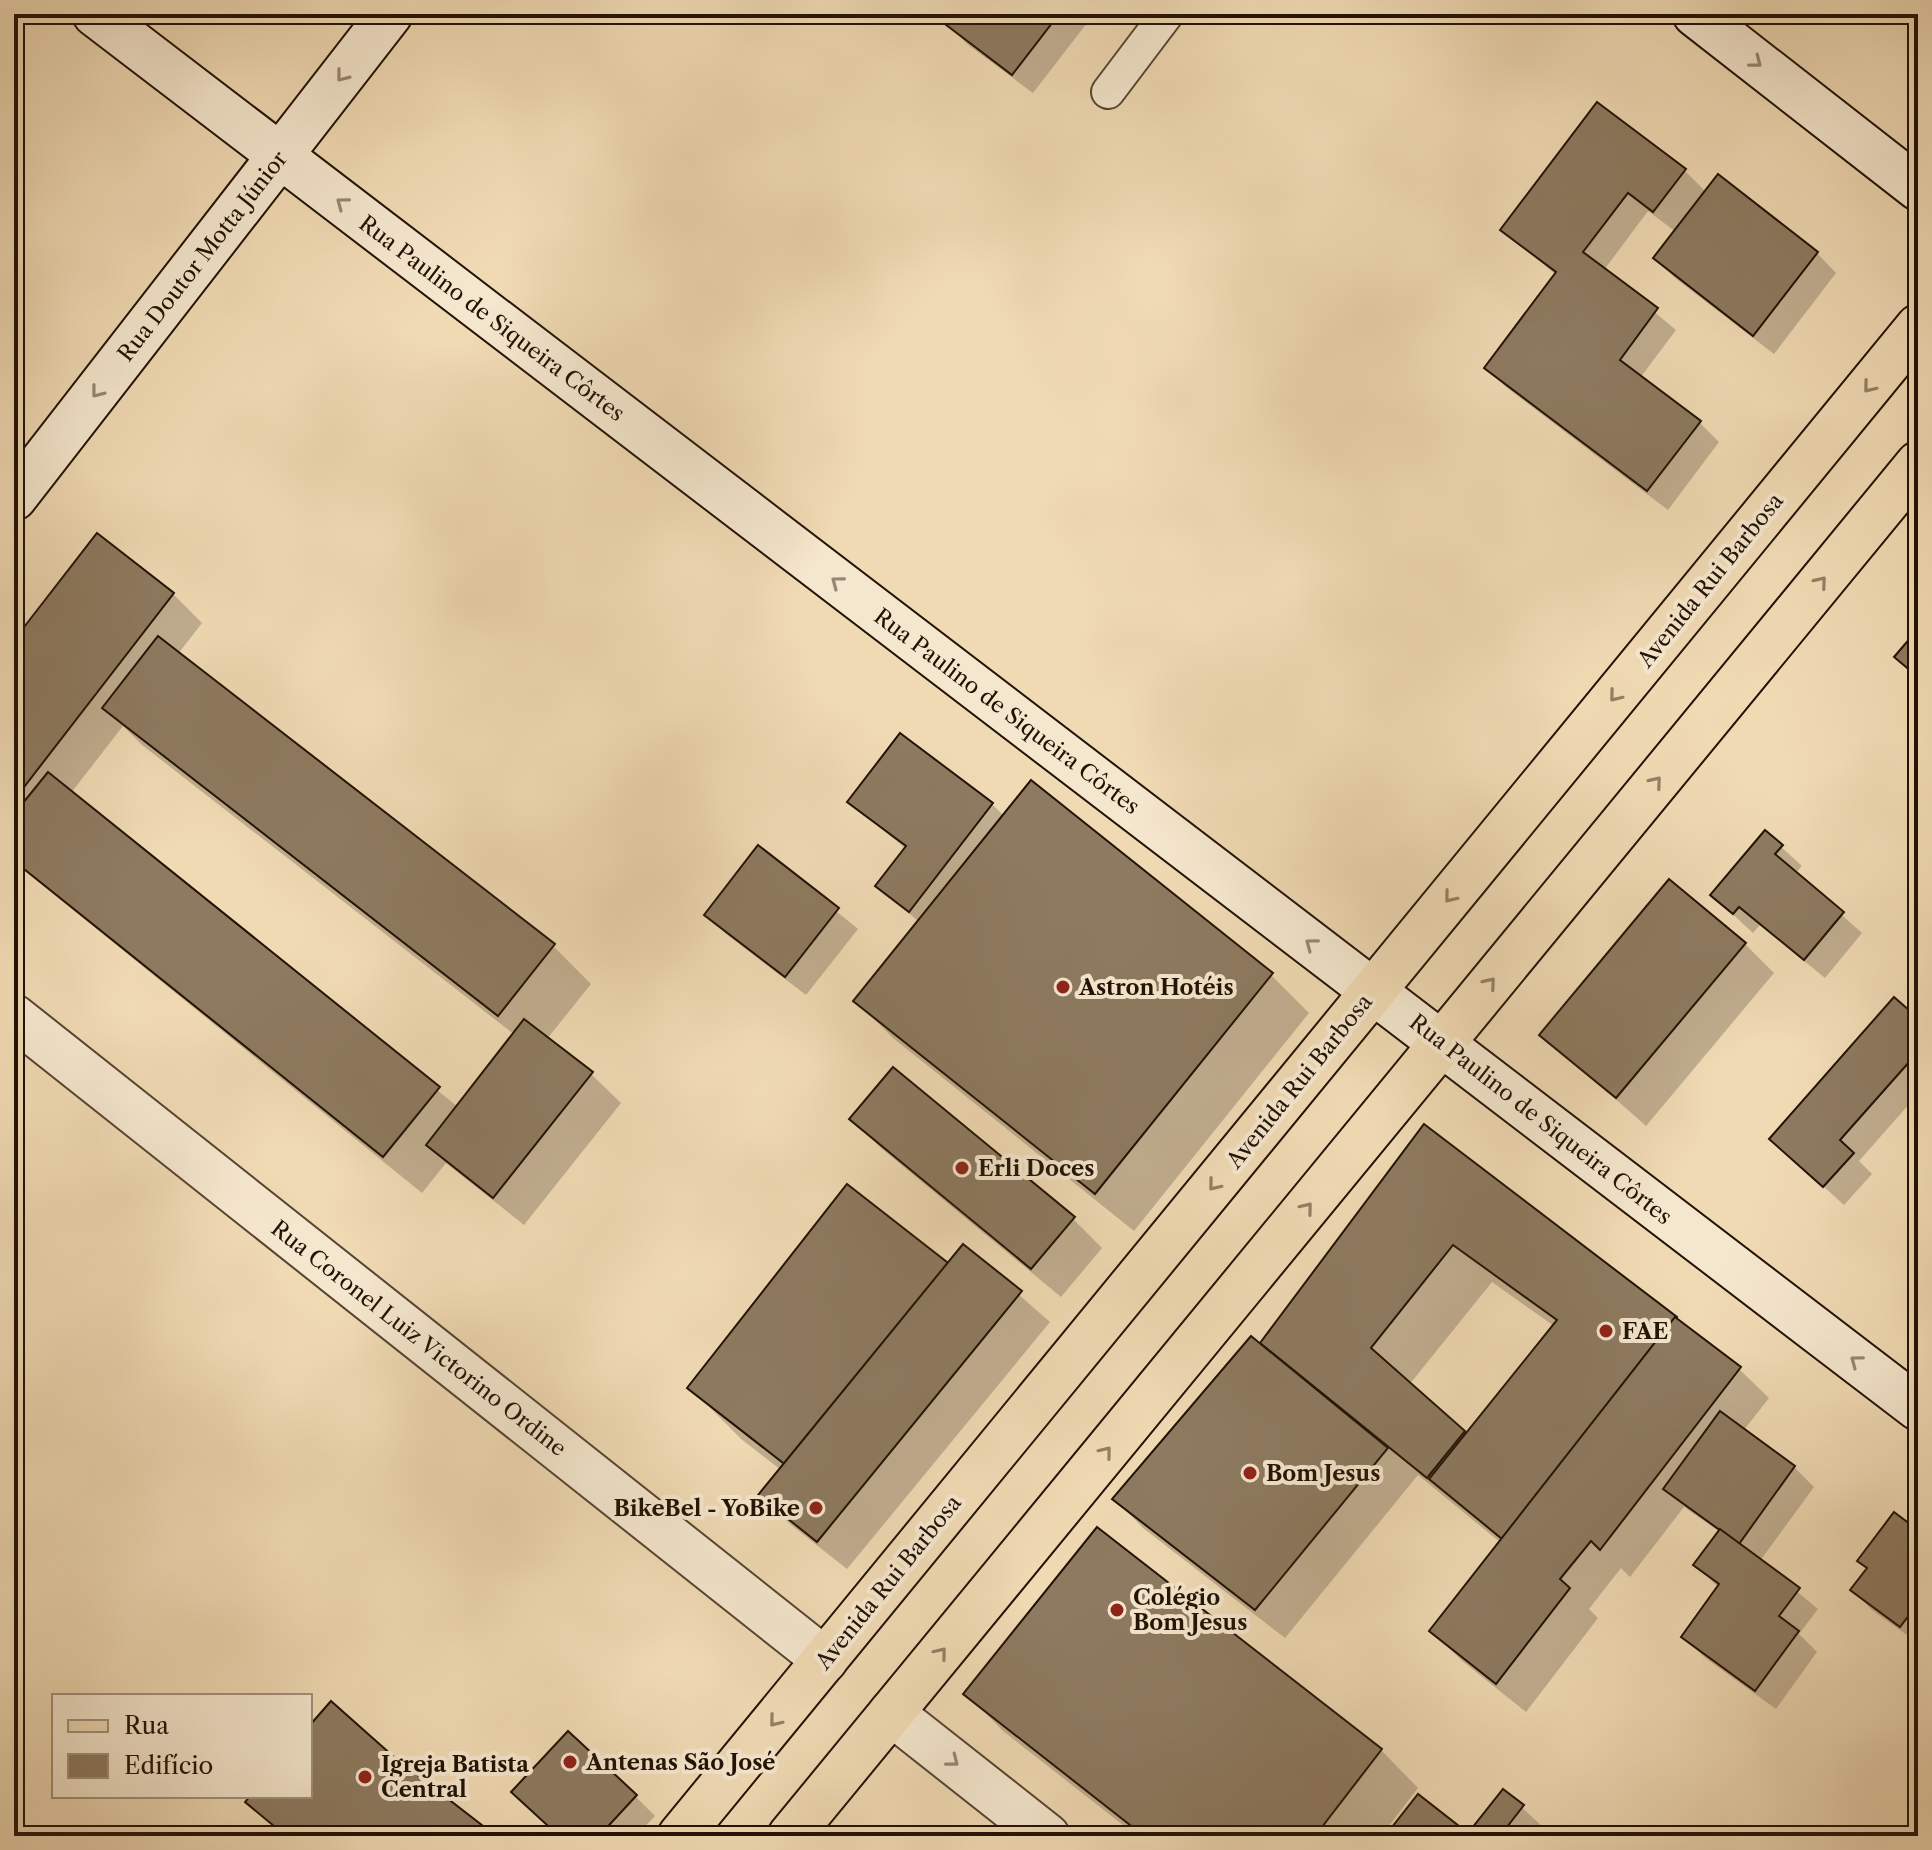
<svg xmlns="http://www.w3.org/2000/svg" width="1932" height="1850" font-family="'Libre Caslon Text',serif">
<style>
.shadow{fill:#0003;fill-rule:evenodd}
.building{fill:#8d7a60;stroke:#211205;stroke-width:2}
.lines{fill:none;stroke-linecap:round;stroke-linejoin:round}
.lane-casing{stroke:#554431;stroke-width:36}
.street-casing{stroke:#554431;stroke-width:48}
.secondary-casing{stroke:#211205;stroke-width:48}
.primary-casing{stroke:#211205;stroke-width:48}
.lane{stroke:#f5e7ce;stroke-width:32}
.street{stroke:#f5e7ce;stroke-width:44}
.secondary{stroke:#f5e7ce;stroke-width:44}
.primary{stroke:#f0dab4;stroke-width:44}
.oneway{stroke:#968774}
.oneway2{stroke:#938065}
.poi-dot{fill:#8f2418;stroke:#f5e7ce;stroke-width:3}
.labels{text-anchor:middle;stroke-width:8;stroke-linejoin:round;paint-order:stroke}
.street-label{font-size:22px;fill:#211205;stroke:#f5e7ce}
.poi-label{font-size:22px;font-weight:bold;fill:#211205;stroke:#f5e7ce;text-anchor:start}
</style>
<rect width="100%" height="100%" fill="#f0dab4"/>
<filter id="stains"><feTurbulence type="fractalNoise" baseFrequency=".0025" numOctaves="4"/><feColorMatrix values="0 0 0 0 .2 0 0 0 0 .09 0 0 0 0 .02 0 0 0 .5 -.17"/></filter>
<radialGradient id="worn" r=".72"><stop offset=".6" stop-color="#630" stop-opacity="0"/><stop offset="1" stop-color="#630" stop-opacity=".3"/></radialGradient>
<g class="shadow">
<polygon points="955,14 1094,14 1033,93 967,44 948,24"/>
<polygon points="1598,105 1685,171 1706,192 1817,253 1836,273 1774,354 1675,278 1655,258 1676,232 1648,211 1604,270 1676,330 1640,378 1700,423 1719,442 1668,510 1506,387 1486,368 1556,275 1503,230"/>
<path d="M173,594l29,29 -24,31 375,292 38,38 -44,55 44,35 30,29 -97,122 -78,-62 -24,30 -408,-331v-218zM123,726l19,19 373,290 -57,72 -387,-314z"/>
<polygon points="1031,783 1271,975 1309,1013 1134,1231 893,1038 856,1001 919,922 878,886 906,849 849,802 992,804 1004,816"/>
<polygon points="1766,833 1802,866 1795,874 1862,933 1825,978 1760,925 1753,933 1712,895"/>
<polygon points="759,848 858,929 806,995 726,934 707,915"/>
<polygon points="1745,944 1774,973 1646,1126 1542,1034"/>
<polygon points="1918,1020 1918,1094 1859,1161 1872,1174 1844,1205 1771,1139"/>
<polygon points="852,1119 1073,1219 1102,1248 1061,1297 881,1148"/>
<path d="M1425,1127l314,242 30,29 -25,32 50,37 20,20 -54,74 58,48 -19,25 18,18 -41,57 -72,-52 -20,-20 35,-49 -23,-23 24,-33 -36,-25 -54,70 -9,-9 -32,41 9,9 -72,94 -65,-52 -29,-30 69,-87 -83,-68 -133,163 -142,-110 -29,-30 156,-148zM1492,1282l62,44 -87,109 -58,-50z"/>
<polygon points="964,1247 1050,1322 847,1569 790,1524 761,1495 781,1470 741,1439 690,1387 948,1266"/>
<polygon points="1918,1532 1918,1643 1872,1610 1852,1590 1868,1570 1859,1561"/>
<polygon points="966,1693 1381,1750 1418,1788 1381,1836 1137,1836 1003,1731"/>
<polygon points="1504,1791 1543,1827 1535,1836 1387,1836 1468,1835"/>
<polygon points="635,1796 655,1816 636,1836 560,1836"/>
</g>
<g class="building">
<polygon points="953,14 1059,14 1012,75 945,24"/>
<polygon points="1597,102 1686,169 1653,212 1628,193 1583,252 1658,308 1620,360 1701,421 1647,491 1484,368 1556,272 1500,230"/>
<polygon points="1718,174 1818,252 1753,336 1653,258"/>
<polygon points="97,533 174,593 14,800 14,640"/>
<polygon points="1918,629 1918,677 1894,657"/>
<polygon points="158,636 555,944 498,1016 102,708"/>
<polygon points="900,733 993,803 909,912 875,886 906,846 847,802"/>
<polygon points="48,772 440,1087 383,1157 14,861 14,814"/>
<polygon points="1031,780 1273,973 1095,1194 853,1001"/>
<polygon points="1765,830 1783,845 1775,854 1844,912 1804,960 1739,907 1733,914 1710,895"/>
<polygon points="758,845 839,908 785,977 704,915"/>
<polygon points="1669,879 1746,943 1616,1098 1539,1035"/>
<polygon points="1894,997 1918,1018 1918,1052 1840,1140 1854,1153 1823,1187 1769,1139"/>
<polygon points="524,1019 593,1072 493,1198 426,1145"/>
<polygon points="893,1067 1075,1217 1031,1269 849,1119"/>
<polygon points="1424,1124 1677,1317 1502,1539 1429,1479 1557,1320 1453,1245 1371,1348 1465,1431 1427,1478 1260,1343"/>
<polygon points="847,1184 961,1273 801,1477 687,1388"/>
<polygon points="963,1244 1022,1291 817,1542 758,1495"/>
<polygon points="1675,1317 1741,1367 1600,1550 1591,1541 1560,1579 1570,1588 1496,1684 1429,1631"/>
<polygon points="1251,1336 1388,1448 1255,1610 1112,1499"/>
<polygon points="1720,1411 1795,1466 1739,1544 1663,1489"/>
<polygon points="1894,1512 1918,1530 1918,1603 1900,1627 1850,1590 1867,1568 1857,1561"/>
<polygon points="1097,1527 1382,1749 1315,1836 1144,1836 963,1694"/>
<polygon points="1720,1529 1800,1588 1779,1616 1799,1631 1755,1691 1681,1637 1719,1584 1693,1565"/>
<polygon points="331,1701 394,1757 496,1836 286,1836 245,1802 250,1796 310,1796 310,1725"/>
<polygon points="568,1731 637,1795 599,1836 559,1836 511,1792"/>
<polygon points="1503,1789 1524,1805 1500,1836 1385,1836 1418,1794 1468,1833"/>
</g>
<g class="lines">
<defs>
<polyline id="lane" points="1108,92 1167,14"/>
<g id="street">
<polyline points="14,1017 825,1660"/>
<polyline points="891,1713 1047,1836"/>
</g>
<g id="secondary">
<polyline points="95,14 1918,1408"/>
<polyline points="1695,14 1918,188"/>
<polyline points="14,498 390,14"/>
</g>
<g id="primary">
<polyline points="680,1836 1918,327"/>
<polyline points="790,1836 1918,464"/>
</g>
</defs>
<use href="#lane" class="lane-casing"/>
<use href="#street" class="street-casing"/>
<use href="#secondary" class="secondary-casing"/>
<use href="#primary" class="primary-casing"/>
<use href="#lane" class="lane"/>
<use href="#street" class="street"/>
<use href="#secondary" class="secondary"/>
<use href="#primary" class="primary"/>
</g>
<defs><path id="oneway-chevron" d="M-2-3.5L2.5 0L-2 3.5" fill="none" stroke-width="1.6" stroke-linecap="round" stroke-linejoin="round" transform="scale(2)"/></defs>
<g class="oneway">
<use href="#oneway-chevron" transform="translate(1756 62) rotate(38)"/>
<use href="#oneway-chevron" transform="translate(342 76) rotate(128)"/>
<use href="#oneway-chevron" transform="translate(342 203) rotate(-143)"/>
<use href="#oneway-chevron" transform="translate(97 392) rotate(128)"/>
<use href="#oneway-chevron" transform="translate(837 582) rotate(-143)"/>
<use href="#oneway-chevron" transform="translate(1311 944) rotate(-143)"/>
<use href="#oneway-chevron" transform="translate(1856 1361) rotate(-143)"/>
<use href="#oneway-chevron" transform="translate(953 1761) rotate(38)"/>
</g>
<g class="oneway2">
<use href="#oneway-chevron" transform="translate(1869 387) rotate(129)"/>
<use href="#oneway-chevron" transform="translate(1821 582) rotate(-50)"/>
<use href="#oneway-chevron" transform="translate(1615 696) rotate(129)"/>
<use href="#oneway-chevron" transform="translate(1656 782) rotate(-50)"/>
<use href="#oneway-chevron" transform="translate(1450 897) rotate(129)"/>
<use href="#oneway-chevron" transform="translate(1490 983) rotate(-50)"/>
<use href="#oneway-chevron" transform="translate(1214 1185) rotate(129)"/>
<use href="#oneway-chevron" transform="translate(1307 1208) rotate(-51)"/>
<use href="#oneway-chevron" transform="translate(1106 1452) rotate(-51)"/>
<use href="#oneway-chevron" transform="translate(941 1653) rotate(-51)"/>
<use href="#oneway-chevron" transform="translate(775 1721) rotate(129)"/>
</g>
<g class="poi-dot">
<circle cx="1063" cy="987" r="8"/>
<circle cx="962" cy="1168" r="8"/>
<circle cx="1606" cy="1331" r="8"/>
<circle cx="1250" cy="1473" r="8"/>
<circle cx="816" cy="1508" r="8"/>
<circle cx="1117" cy="1610" r="8"/>
<circle cx="570" cy="1762" r="8"/>
<circle cx="365" cy="1777" r="8"/>
</g>
<g class="labels">
<g class="street-label">
<text transform="translate(202 256) rotate(-52)" y="8">Rua Doutor Motta Júnior</text>
<text transform="translate(492 318) rotate(37)" y="8">Rua Paulino de Siqueira Côrtes</text>
<text transform="translate(1710 580) rotate(-51)" y="8">Avenida Rui Barbosa</text>
<text transform="translate(1007 711) rotate(37)" y="8">Rua Paulino de Siqueira Côrtes</text>
<text transform="translate(1299 1081) rotate(-51)" y="8">Avenida Rui Barbosa</text>
<text transform="translate(1541 1119) rotate(38)" y="8">Rua Paulino de Siqueira Côrtes</text>
<text transform="translate(419 1338) rotate(38)" y="8">Rua Coronel Luiz Victorino Ordine</text>
<text transform="translate(888 1582) rotate(-51)" y="8">Avenida Rui Barbosa</text>
</g>
<g class="poi-label">
<text x="1079" y="995">Astron Hotéis</text>
<text x="978" y="1176">Erli Doces</text>
<text x="1622" y="1339">FAE</text>
<text x="1266" y="1481">Bom Jesus</text>
<text x="800" y="1516" text-anchor="end">BikeBel - YoBike</text>
<text x="1133" y="1605">Colégio<tspan x="1133" dy="25">Bom Jesus</tspan></text>
<text x="586" y="1770">Antenas São José</text>
<text x="381" y="1772">Igreja Batista<tspan x="381" dy="25">Central</tspan></text>
</g>
</g>
<rect width="1932" height="1850" fill="none" stroke="#f0dab4" stroke-width="48"/>
<rect x="16" y="16" width="1900" height="1818" fill="none" stroke="#211205" stroke-width="4"/>
<rect x="24" y="24" width="1884" height="1802" fill="none" stroke="#211205" stroke-width="2"/>
<rect x="52" y="1694" width="260" height="104" fill="#f5e7ce" stroke="#a0927e" stroke-width="2"/>
<rect x="68" y="1720" width="40" height="12" fill="#f0dab4" stroke="#a0927e" stroke-width="2"/>
<text x="124" y="1734" font-size="24" fill="#211205">Rua</text>
<rect x="68" y="1754" width="40" height="24" fill="#8d7a60" stroke="#a0927e" stroke-width="2"/>
<text x="124" y="1774" font-size="24" fill="#211205">Edifício</text>
<rect width="100%" height="100%" filter="url(#stains)"/>
<rect width="100%" height="100%" fill="url(#worn)"/>
</svg>
